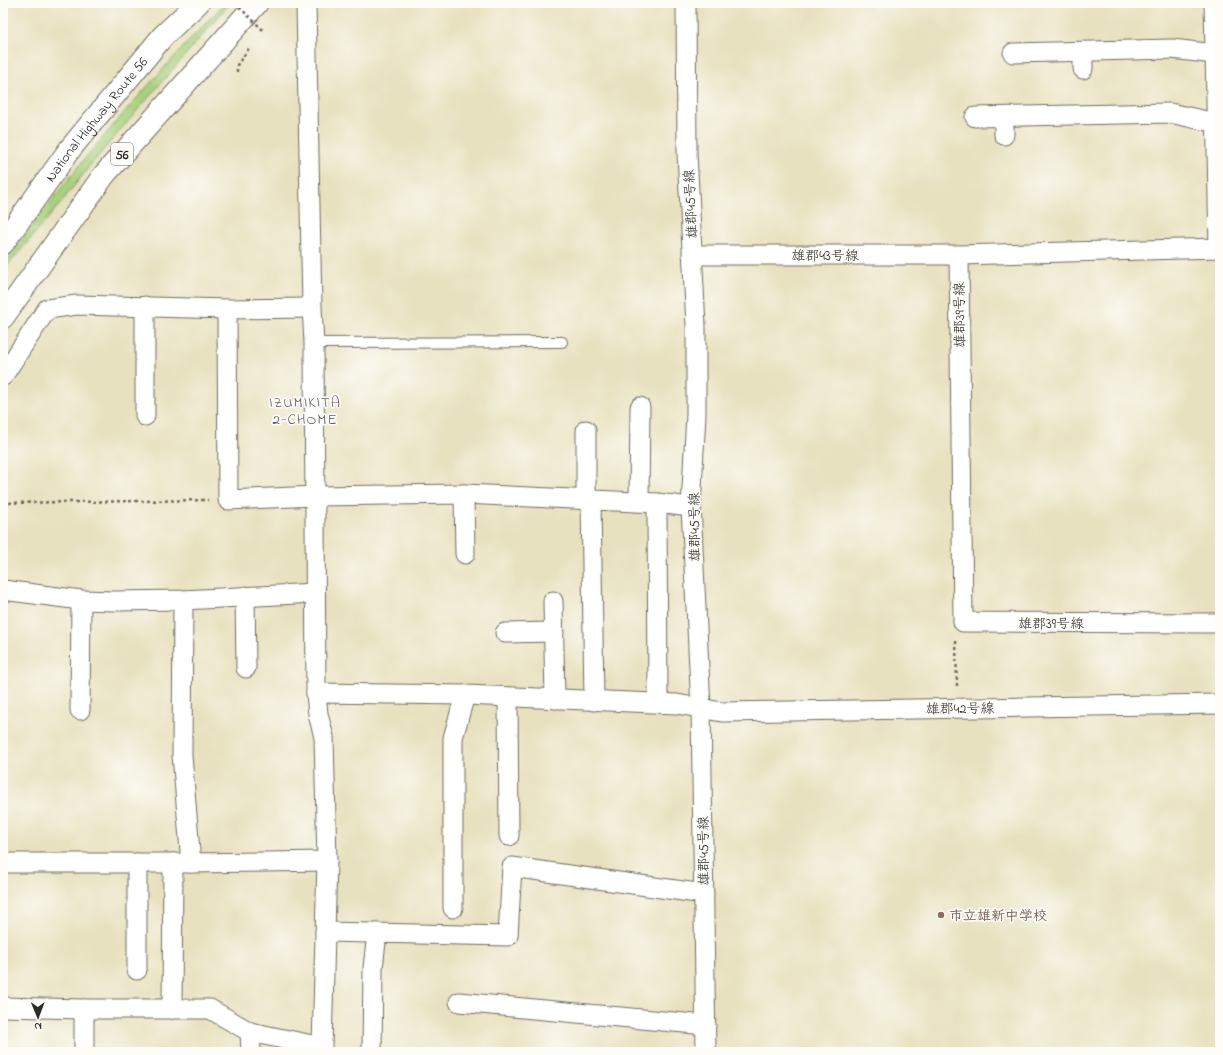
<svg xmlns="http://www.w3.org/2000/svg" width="1223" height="1055" font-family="'Indie Flower','Klee One',sans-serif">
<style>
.green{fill:#a8d17d;stroke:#6a7e54}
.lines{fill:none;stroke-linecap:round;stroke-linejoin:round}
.service-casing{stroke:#6d6b5f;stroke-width:12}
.minor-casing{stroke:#6d6b5f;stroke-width:21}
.trunk-casing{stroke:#6d6b5f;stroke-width:24}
.path{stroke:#6d6b5f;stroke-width:2.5;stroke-dasharray:3 3;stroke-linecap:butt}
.service{stroke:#fff;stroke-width:10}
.minor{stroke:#fff;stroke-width:19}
.trunk{stroke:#fff;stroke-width:22}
.path-bridge{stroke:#6d6b5f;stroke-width:2.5;stroke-dasharray:3 3;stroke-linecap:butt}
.education-dot{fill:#8d6e63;stroke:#fdfcf7;stroke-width:1.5}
.labels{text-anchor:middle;stroke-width:3.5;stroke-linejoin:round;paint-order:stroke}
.shield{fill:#fdfcf7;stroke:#6a6a68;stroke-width:1}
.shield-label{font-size:13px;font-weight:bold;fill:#2b2b2b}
.street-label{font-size:14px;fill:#2b2b2b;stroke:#fdfcf7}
.education-label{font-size:14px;font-weight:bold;fill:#785e54;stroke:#fdfcf7;text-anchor:start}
.neighbourhood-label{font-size:15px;letter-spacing:1px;fill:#635b6e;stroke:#fdfcf7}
</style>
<rect width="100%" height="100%" fill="#fdfcf7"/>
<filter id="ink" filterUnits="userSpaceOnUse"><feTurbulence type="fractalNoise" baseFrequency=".025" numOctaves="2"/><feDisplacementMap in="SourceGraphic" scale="8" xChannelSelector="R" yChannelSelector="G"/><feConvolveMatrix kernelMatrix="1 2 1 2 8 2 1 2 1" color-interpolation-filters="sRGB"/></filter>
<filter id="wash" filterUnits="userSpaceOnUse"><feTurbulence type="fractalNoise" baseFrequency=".012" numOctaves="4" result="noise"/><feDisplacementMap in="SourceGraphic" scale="16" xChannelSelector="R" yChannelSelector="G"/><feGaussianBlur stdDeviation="0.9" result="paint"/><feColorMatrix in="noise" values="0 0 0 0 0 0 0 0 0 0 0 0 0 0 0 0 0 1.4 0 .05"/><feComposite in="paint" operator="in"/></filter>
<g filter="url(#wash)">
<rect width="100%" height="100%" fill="#e8e1bf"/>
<path class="green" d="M225,3h5l-138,160 -32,41 -57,67v-4c65,-95 143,-181 222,-264z"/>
</g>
<g filter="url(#ink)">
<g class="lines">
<defs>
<polyline id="service" points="314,343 562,342"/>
<g id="minor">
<polyline points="686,3 687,153 696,326 696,414 691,507 701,708 706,1052"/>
<polyline points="1214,3 1219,248"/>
<polyline points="1083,51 1083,69"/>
<polyline points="1013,53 1172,49 1215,54"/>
<polyline points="975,117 1170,113 1216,123"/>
<polyline points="1004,117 1004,135"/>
<polyline points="692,255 959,255 1220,248"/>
<polyline points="959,255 963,622 1220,623"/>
<polyline points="227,309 228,500 315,496 464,494 657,503 691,507"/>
<polyline points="3,376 47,309 77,305 227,309 312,308"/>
<polyline points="145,416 145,306"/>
<polyline points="464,494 465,554"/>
<polyline points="591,499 594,701"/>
<polyline points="586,500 586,430"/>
<polyline points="639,502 640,407"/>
<polyline points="657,503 658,703"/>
<polyline points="3,590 81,600 114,601 183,600 315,593"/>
<polyline points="245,596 246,668"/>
<polyline points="183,600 182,755 191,863"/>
<polyline points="553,601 555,699"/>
<polyline points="505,633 554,632"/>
<polyline points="316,693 465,695 677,704 722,712 1220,704"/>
<polyline points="508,697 509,836"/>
<polyline points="80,710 81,600"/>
<polyline points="3,863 191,863 327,861 324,737 318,714 316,693 314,343 312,308 306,3"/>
<polyline points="453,908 453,738 465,695"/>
<polyline points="325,932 508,936 512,867 704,894"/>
<polyline points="137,970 137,863"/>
<polyline points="459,1002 706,1025"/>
<polyline points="3,1007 84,1009 210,1009 250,1032 322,1047 327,861"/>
<polyline points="84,1009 84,1052"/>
<polyline points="172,1009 173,863"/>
<polyline points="250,1032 251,1052"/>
<polyline points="372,1052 373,968 377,933"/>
</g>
<g id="trunk">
<path id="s1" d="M3,243l67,-94 93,-113 35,-33"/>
<polyline points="3,317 104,175 257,3"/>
</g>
</defs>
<use href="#service" class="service-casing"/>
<use href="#minor" class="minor-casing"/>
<use href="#trunk" class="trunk-casing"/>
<g class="path">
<polyline points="237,72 237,65 250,47"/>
<polyline points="3,503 208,500"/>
<polyline points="956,641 957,688"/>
</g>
<use href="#service" class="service"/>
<use href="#minor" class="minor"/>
<use href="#trunk" class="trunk"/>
<polyline class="path-bridge" points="235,3 263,30"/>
</g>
</g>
<circle class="education-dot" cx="941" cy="915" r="4"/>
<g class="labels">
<rect class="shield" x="111" y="143" width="22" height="22" rx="3"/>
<g class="shield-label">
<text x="122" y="159">56</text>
</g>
<g class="street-label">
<text dy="5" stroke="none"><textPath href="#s1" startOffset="155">National Highway Route 56</textPath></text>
<text transform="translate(690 204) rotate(-93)" y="5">雄郡45号線</text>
<text x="825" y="260">雄郡43号線</text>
<text transform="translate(959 315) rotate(-91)" y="5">雄郡39号線</text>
<text transform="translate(694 527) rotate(-91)" y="5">雄郡45号線</text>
<text x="1051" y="628">雄郡39号線</text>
<text transform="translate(960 708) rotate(-1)" y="5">雄郡42号線</text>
<text transform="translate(703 851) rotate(-91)" y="5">雄郡45号線</text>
</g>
<g class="education-label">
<text x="949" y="920">市立雄新中学校</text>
</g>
<g class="neighbourhood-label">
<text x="305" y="407">IZUMIKITA<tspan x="305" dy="17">2-CHOME</tspan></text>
</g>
</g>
<rect width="1223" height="1055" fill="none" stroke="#fdfcf7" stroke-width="16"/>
<g transform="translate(38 1017) rotate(179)" stroke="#fdfcf7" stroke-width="3" paint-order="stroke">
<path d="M0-3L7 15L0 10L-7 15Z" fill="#2b2b2b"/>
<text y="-6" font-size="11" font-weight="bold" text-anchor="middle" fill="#2b2b2b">N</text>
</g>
</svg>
